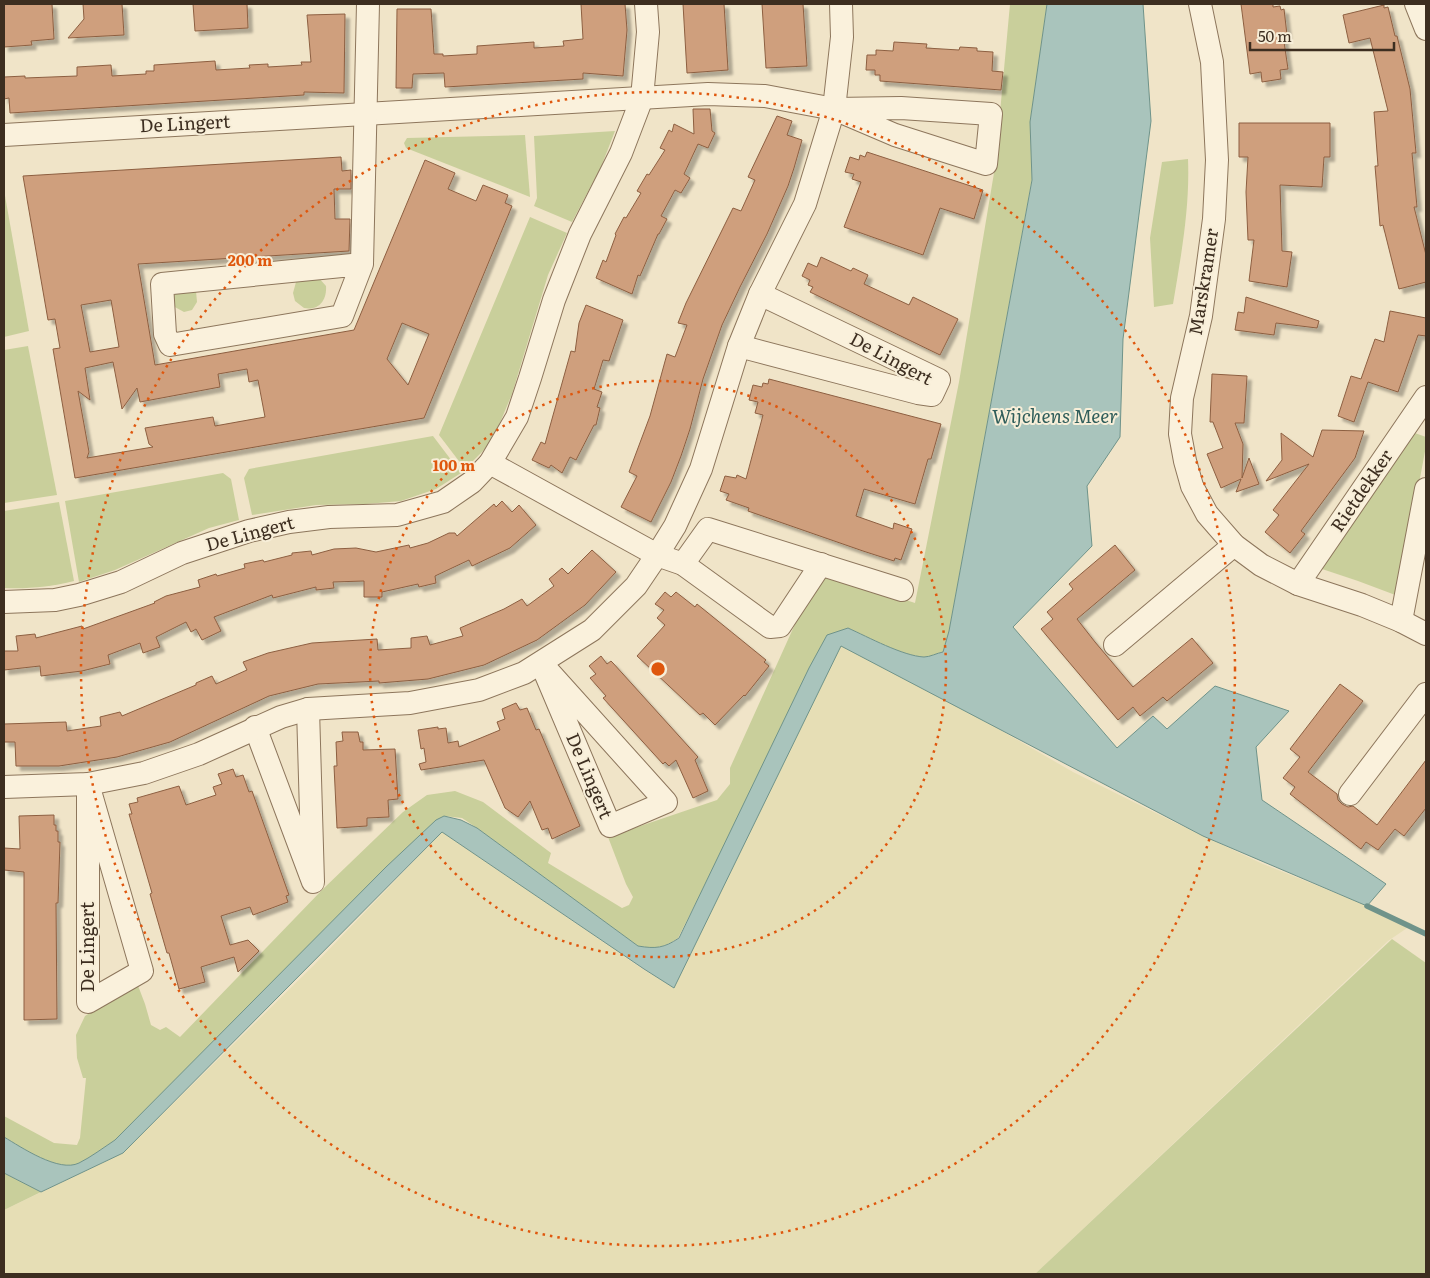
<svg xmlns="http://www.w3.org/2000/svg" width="1430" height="1278" font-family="Literata,serif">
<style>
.farmland{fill:#e6deb5}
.green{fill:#c9cf9b}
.water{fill:#a9c4bc;stroke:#6f938a}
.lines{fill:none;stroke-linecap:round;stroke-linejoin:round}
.stream{stroke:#6f938a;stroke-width:5.5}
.building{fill:#cf9f7d;stroke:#8d5f41;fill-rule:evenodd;filter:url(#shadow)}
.minor-casing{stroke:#8d765c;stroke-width:24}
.minor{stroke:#faf1dc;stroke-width:22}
.ring{fill:none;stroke:#df570d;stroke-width:2.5;stroke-dasharray:2.5 5}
.labels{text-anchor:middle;stroke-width:4;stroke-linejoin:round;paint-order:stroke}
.street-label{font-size:18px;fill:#3d2e20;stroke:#f7eed8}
.water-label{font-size:19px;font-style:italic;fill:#2f5d5a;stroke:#f7eed8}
.centre{fill:#df570d;stroke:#f7eed8;stroke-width:2.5}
.ring-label{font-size:15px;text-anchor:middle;font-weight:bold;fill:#df570d;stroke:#f7eed8;stroke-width:4;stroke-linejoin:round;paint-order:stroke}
</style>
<defs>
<filter id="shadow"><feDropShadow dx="4.5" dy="4.5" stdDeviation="1" flood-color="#0004"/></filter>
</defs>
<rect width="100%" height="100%" fill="#f0e4c8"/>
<polygon class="farmland" points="840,644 969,712 1073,772 1178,824 1263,864 1413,924 1388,941 1035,1274 4,1274 4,1210 123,1153 314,965 442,832 641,968 674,988"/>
<g class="green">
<path d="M1010,4h37l-17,118 2,57 -83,452 -6,21c-6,1 -13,5 -19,5 -21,-1 -56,-20 -76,-29l-123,217 -47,93c-15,10 -22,11 -40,8l-161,-118 -15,-10 -18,-2 -329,324c-12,8 -24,17 -36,23 -20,10 -58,-16 -75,-26v-21l50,27 23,2 3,-7 6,-60h-3l-6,-20 -1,-23 9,-19 52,-33 8,21 6,21 9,5 6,-3 14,10 142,-147 81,-78 24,-17 28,-4 28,11 68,51 -3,10 74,45 7,-3 4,-8 -7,-13 -18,-47 109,-37 13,-16v-16l89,-197 96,32 44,-221 36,-215z"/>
<polygon points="615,131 601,167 572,222 534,206 537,198 534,136"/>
<polygon points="525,135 530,197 406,148 404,143 407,138"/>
<path d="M1188,159c2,49 -7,97 -15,145l-19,3 -4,-69 12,-76z"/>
<polygon points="4,190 29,331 4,337"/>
<polygon points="530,217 567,233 548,275 512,394 497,430 485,449 465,469 439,435"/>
<path d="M318,277l8,9c1,14 -7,25 -22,22l-9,-7 -2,-8 3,-11z"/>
<polygon points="196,291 197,302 192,310 184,312 173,306 170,295"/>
<polygon points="28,346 57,495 4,503 4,350"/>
<polygon points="1412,432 1426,437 1426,446 1398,596 1358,581 1319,568"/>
<polygon points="433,436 461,473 436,489 401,501 366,504 316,505 252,515 244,478 249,469"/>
<polygon points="223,473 231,479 239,520 209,528 115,570 79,582 65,501"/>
<path d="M59,502l15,79c-23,6 -47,8 -70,7v-77z"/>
<polygon points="1392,939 1426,963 1426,1274 1035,1274"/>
<polygon points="4,1173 41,1192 4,1210"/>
</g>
<path class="water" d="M1047,4h96l8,117 -28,218 -3,98 -33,49 5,60 -79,81 104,121 36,-32 14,13 48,-43 74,25 -33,36 6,53 124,84 -19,22 -164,-70 -362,-190 -167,342 -30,-19 -202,-137 -319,321 -82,39 -37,-19v-36c17,10 55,36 75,26 12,-6 24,-15 36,-23l271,-273 50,-47 8,-4 17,4 16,8 161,118c18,3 26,2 41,-8l130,-270 18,-33 21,-7c20,9 55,28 76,29 6,0 13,-4 19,-5l6,-21 83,-451 -2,-58z"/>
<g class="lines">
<polyline class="stream" points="1367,906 1426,934"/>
</g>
<g class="building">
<polygon points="4,4 52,4 54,39 31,41 32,45 4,47"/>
<polygon points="83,4 122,4 124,35 68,38 84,19"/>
<polygon points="193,4 247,4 248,28 195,31"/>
<polygon points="581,4 625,4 627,30 623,76 583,73 583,79 445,87 444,73 413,74 412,88 396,88 397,9 431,9 434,54 443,54 443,56 477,54 477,46 534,42 534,48 564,46 563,41 583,39"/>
<polygon points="683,4 724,4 728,70 687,73"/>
<polygon points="762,4 803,4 807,66 766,68"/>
<polygon points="1241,4 1273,4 1273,7 1280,6 1281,10 1284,9 1287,35 1283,35 1288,69 1280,70 1281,79 1262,82 1261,72 1250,74"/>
<polygon points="1384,5 1384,8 1388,7 1395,36 1397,36 1410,89 1416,153 1412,153 1417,207 1414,207 1426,255 1426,282 1399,289 1383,225 1380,226 1375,166 1378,166 1374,112 1388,111 1370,38 1349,43 1343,15"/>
<polygon points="345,14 344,93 304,92 304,95 10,113 9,98 4,99 4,77 25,76 25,78 77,76 77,67 111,65 112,76 146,74 146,71 154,71 154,65 215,61 216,70 250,68 249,65 268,64 268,67 302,65 301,62 311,62 307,15"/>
<polygon points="894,42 927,44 926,48 959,50 960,47 977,48 977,51 993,52 992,71 1003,72 1001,90 880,81 880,75 875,75 875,70 866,70 867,55 876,55 876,50 893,51"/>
<polygon points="693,109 710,109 712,131 715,133 708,148 698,144 684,174 690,178 681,193 675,190 661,216 667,219 659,234 658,234 640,276 638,275 632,294 596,278 603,260 606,262 616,235 615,234 624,217 626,218 641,193 637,191 647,174 649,175 665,150 660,148 669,130 672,132 674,124 694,134"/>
<polygon points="777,116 792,121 787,135 802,140 794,168 788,186 767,234 740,287 722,325 703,379 690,429 681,456 671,482 651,522 621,507 637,476 629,472 650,416 667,354 675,357 687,325 678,323 686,303 733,208 741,211 755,180 748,177"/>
<polygon points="1239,123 1330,123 1330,157 1324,157 1322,187 1280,185 1282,251 1292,252 1287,287 1249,281 1254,240 1248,240 1246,192 1248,157 1239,157"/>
<polygon points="867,152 983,190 974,219 940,208 923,255 844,227 861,182 852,179 854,174 845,172 850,157 859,160 860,155 865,157"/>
<path d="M341,157l1,14 9,-1v19h-17l1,30h15l-1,32 -211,13 17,101 199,-35 71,-170 30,13 -7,16 28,12 7,-16 25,10 -3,8 7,3 -88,212 -349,60 -22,-129 7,-1 -5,-29 -7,1 -25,-144zM111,300l8,47 -29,5 -9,-47zM402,323l27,11 -21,51 -21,-26zM113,362l9,47 15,-21 3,14 80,-15 -2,-13 29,-5 2,13 9,-2 7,37 -50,9 -2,-9 -68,11 4,16 4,3 -66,11 2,-6 -11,-61 12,9 -5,-32z"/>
<polygon points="821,257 851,271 853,268 868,275 864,284 909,305 913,297 958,319 940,355 810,292 813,287 808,285 810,280 802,276 808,263 817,267"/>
<polygon points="1246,297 1319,321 1317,328 1276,323 1274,335 1235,330 1238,312 1244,313"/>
<polygon points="586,305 623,320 609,361 603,360 594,389 602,392 597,407 600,408 596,425 594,425 576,460 570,457 562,473 551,465 549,468 532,460 541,442 545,444 571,351 575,352 579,323"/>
<polygon points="1390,311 1426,318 1426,336 1418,335 1398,392 1368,382 1354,422 1338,416 1351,376 1361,379 1375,339 1384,342"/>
<polygon points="1212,374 1247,376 1244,423 1235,423 1243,444 1242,478 1249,458 1259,484 1236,492 1241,479 1221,488 1207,454 1223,448 1213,422 1210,422"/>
<polygon points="769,379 941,424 931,459 928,459 915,504 864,489 856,516 893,529 894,523 912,529 901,560 895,558 894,561 863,551 748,511 749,508 726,500 729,494 720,491 725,476 736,478 737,475 746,479 763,415 755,413 758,402 749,400 753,385 762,387 763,383 768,384"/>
<polygon points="1322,430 1364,431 1355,458 1301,531 1305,534 1290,553 1265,532 1279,515 1273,510 1309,464 1266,481 1282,460 1281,433 1313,457"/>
<polygon points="502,501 512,512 519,505 536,525 510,548 472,566 469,560 435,576 436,583 419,587 418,584 382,592 382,597 364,597 364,581 333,582 334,588 316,590 316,587 273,598 272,595 214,617 221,631 202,640 196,629 191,632 186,622 156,637 160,647 143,653 140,643 108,655 110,664 82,671 41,676 40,666 4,670 4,651 18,651 16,636 35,634 36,638 82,626 83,629 155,603 154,602 166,596 200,587 198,580 216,574 217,576 245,568 244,564 263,560 264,562 292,555 292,553 311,551 312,555 334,549 356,548 376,552 409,545 410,548 428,543 449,533 455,533 457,536 494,504 496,507"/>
<polygon points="1115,545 1135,570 1077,619 1095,642 1133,687 1192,638 1213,663 1167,701 1163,697 1140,716 1133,707 1118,720 1041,629 1053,619 1047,612 1073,589 1069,584"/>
<polygon points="592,550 616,572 585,605 537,640 484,665 428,679 379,683 379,681 318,684 269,696 170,742 117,757 59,766 16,766 15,742 4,742 4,724 66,722 67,731 101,726 100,717 120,712 122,716 196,685 196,683 212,676 216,684 247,670 243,662 268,653 312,643 377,639 378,650 411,648 411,638 427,636 430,645 463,636 460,628 504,609 522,599 527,606 554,586 549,579 555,574 562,568 568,574"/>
<polygon points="665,592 671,597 676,592 695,607 697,604 766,660 764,662 769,666 745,696 744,695 715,725 703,713 700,715 637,656 665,625 657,618 664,610 655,604"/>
<polygon points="601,656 607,664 611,661 613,663 698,757 695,760 708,791 693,798 676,760 669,766 665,762 663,764 603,698 606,696 590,678 596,674 589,666"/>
<polygon points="1340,684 1363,701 1308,772 1337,794 1338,800 1342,804 1348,807 1353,806 1377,825 1426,760 1426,808 1404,836 1395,829 1378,850 1366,842 1361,849 1290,794 1295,787 1283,778 1300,757 1290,749"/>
<polygon points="516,703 520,710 527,708 536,730 539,729 580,826 552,839 548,828 542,830 530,801 518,817 505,808 484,760 421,770 419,764 426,762 424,748 421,749 418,730 438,727 438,729 446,728 448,743 458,741 459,747 500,730 497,722 505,719 502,709"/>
<polygon points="342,732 358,732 360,742 363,742 363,750 395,749 398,799 388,800 389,817 367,818 367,826 337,828 334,766 337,766 336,742 343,741"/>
<polygon points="233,769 236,777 243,775 249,792 252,791 289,895 286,896 288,902 253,915 250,907 221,916 230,945 248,940 259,951 238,972 234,957 201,967 205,982 179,989 169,953 167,953 150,894 152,893 129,814 132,814 129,804 138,802 137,798 179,786 186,805 216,795 213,787 222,784 218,774"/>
<polygon points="54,815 54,825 56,825 56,831 58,831 58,842 60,842 58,903 56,903 57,1019 24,1020 24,872 4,870 4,848 20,849 19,816"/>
</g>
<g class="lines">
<defs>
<g id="minor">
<polyline points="1200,4 1212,62 1217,160 1214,219 1201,316 1182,398 1180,434 1185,461 1192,486 1207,514 1234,545 1261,565 1298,584 1362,605 1401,621 1426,634"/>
<polyline points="1416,4 1426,29"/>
<polygon points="901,108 991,114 986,164 895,135 834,109"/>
<polyline points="4,135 708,94 765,96 834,109"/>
<polyline points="362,264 342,316 170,345 165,334 162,284 362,264 368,4"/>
<polyline points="739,346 918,393 932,395 939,380 760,294"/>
<polyline points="490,463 657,555 683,564 770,627 780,626 821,564"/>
<polyline points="683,564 708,529 902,590"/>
<polyline points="1298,584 1426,397"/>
<polyline points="4,602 55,600 79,595 121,582 182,553 249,531 289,522 329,517 397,515 443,502 472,482 490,463 517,417 530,378 554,300 580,234 621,153 642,98 648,32 646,4"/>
<polyline points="1401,621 1426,489"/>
<polyline points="1115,645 1234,545"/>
<polygon points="541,663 666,802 610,826"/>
<polyline points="255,727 313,882 308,709"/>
<polygon points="88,784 142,971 88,1002"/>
<polyline points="4,787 88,784 144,773 199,754 281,717 308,709 410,703 479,690 524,673 592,630 636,586 657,555 675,526 701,469 739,346 760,294 805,204 834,109 842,37 841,4"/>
<polyline points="1350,794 1426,694"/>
</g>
</defs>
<use href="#minor" class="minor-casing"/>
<use href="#minor" class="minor"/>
</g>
<g class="ring">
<circle cx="658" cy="669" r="288"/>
<circle cx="658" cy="669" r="577"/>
</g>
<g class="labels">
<g class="street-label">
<text transform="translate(185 124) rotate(-3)" y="6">De Lingert</text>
<text transform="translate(1204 282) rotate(-81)" y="6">Marskramer</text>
<text transform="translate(891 359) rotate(28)" y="6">De Lingert</text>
<text transform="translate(1362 491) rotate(-56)" y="6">Rietdekker</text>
<text transform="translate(250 534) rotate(-15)" y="6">De Lingert</text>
<text transform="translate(589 776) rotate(67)" y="6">De Lingert</text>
<text transform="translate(88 947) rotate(-90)" y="6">De Lingert</text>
</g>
<g class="water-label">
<text x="1055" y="423">Wijchens Meer</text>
</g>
</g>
<circle cx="658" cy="669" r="8" class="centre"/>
<g class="ring-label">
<text x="250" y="266">200 m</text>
<text x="454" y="471">100 m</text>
</g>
<rect width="1430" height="1278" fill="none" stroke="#3d2e20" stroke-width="10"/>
<path d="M1250 42v8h144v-8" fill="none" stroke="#3d2e20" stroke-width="2.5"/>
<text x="1258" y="42" font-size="15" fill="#3d2e20" stroke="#f7eed8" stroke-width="4" paint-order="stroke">50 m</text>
</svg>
